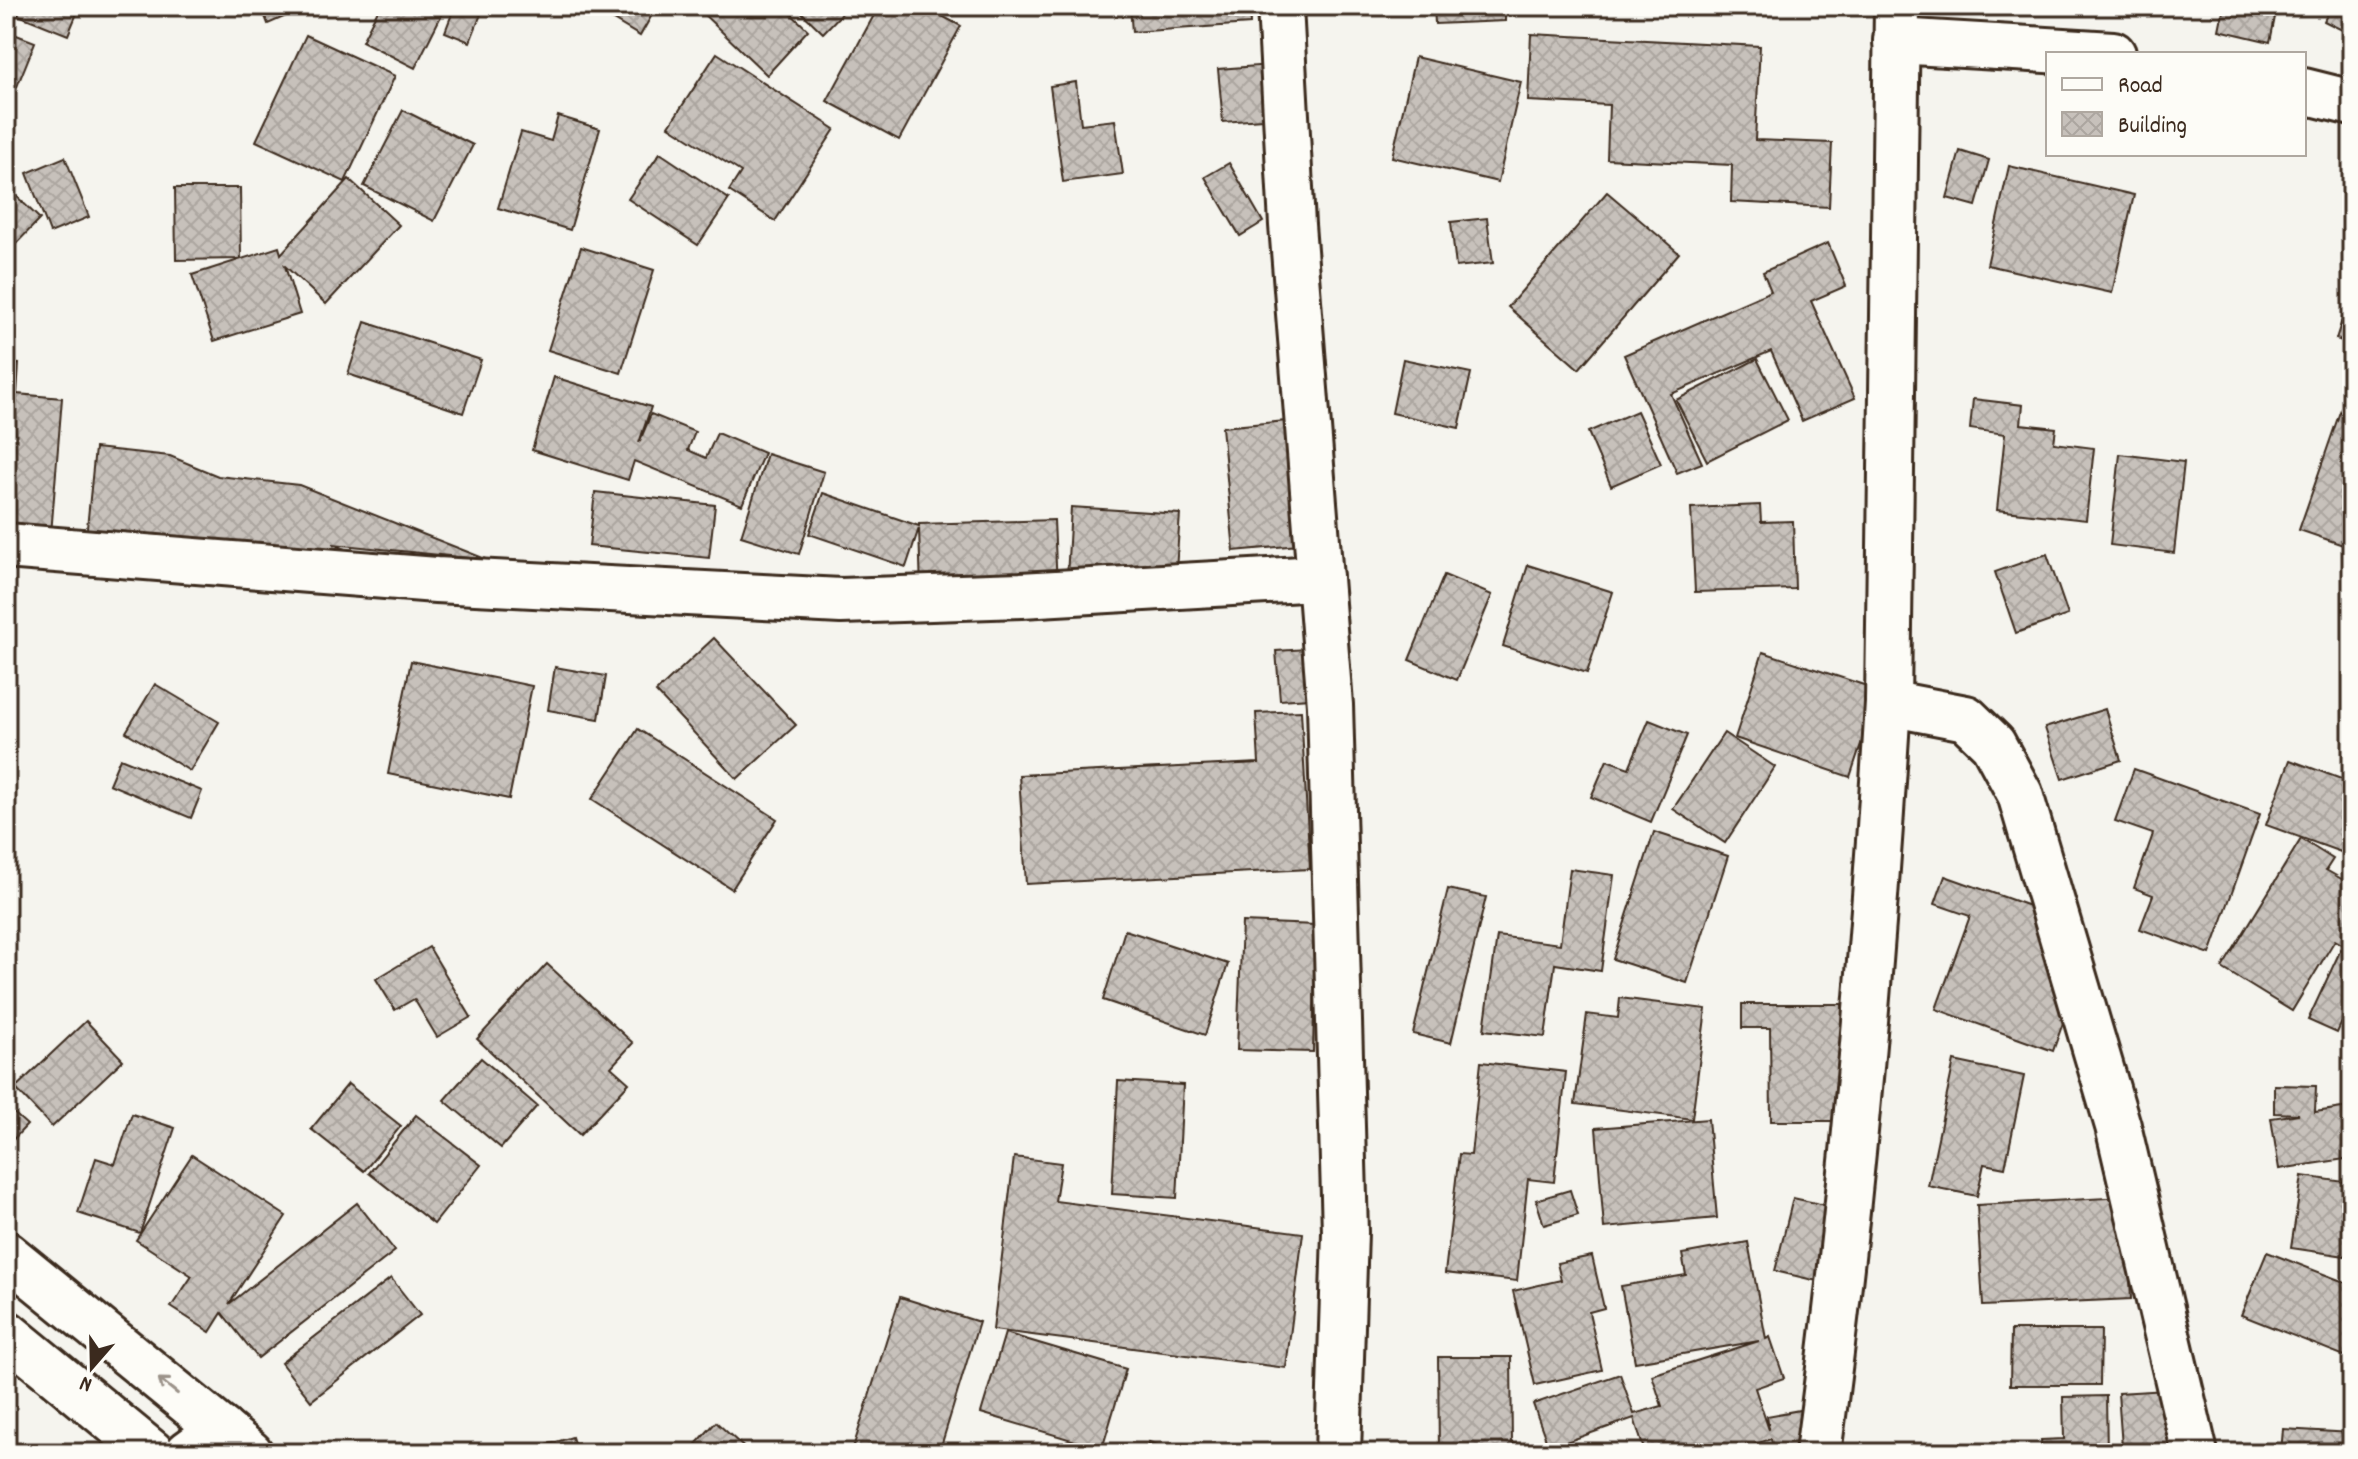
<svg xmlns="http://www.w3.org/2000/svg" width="2358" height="1459" font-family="Dekko,sans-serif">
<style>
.building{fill:url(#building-cross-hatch);stroke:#3b2a1e;stroke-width:2}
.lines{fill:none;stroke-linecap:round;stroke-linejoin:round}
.minor-casing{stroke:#3b2a1e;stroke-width:50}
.highway-casing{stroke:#3b2a1e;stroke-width:50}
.minor{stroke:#fdfcf7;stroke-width:44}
.highway{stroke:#fdfcf7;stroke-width:44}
.oneway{stroke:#9c938a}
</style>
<defs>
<pattern id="building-cross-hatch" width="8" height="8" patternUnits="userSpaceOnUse" patternTransform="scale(2)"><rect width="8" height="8" fill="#c7c1bb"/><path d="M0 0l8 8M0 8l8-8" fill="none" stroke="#aca6a0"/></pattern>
</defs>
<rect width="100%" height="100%" fill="#f5f4ee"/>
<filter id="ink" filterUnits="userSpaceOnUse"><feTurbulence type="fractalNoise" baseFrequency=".0125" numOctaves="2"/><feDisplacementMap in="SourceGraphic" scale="16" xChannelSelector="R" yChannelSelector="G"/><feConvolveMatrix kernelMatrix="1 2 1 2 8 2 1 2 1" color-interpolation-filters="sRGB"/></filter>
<g filter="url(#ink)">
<g class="building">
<polygon points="6,6 80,6 68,35 6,10"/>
<polygon points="261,6 309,6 268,24"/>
<polygon points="380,6 446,6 415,68 362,41"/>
<polygon points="455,6 476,6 483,9 470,42 445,32"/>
<polygon points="590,6 657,6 640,36"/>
<polygon points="695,6 783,6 808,30 767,75"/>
<polygon points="795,6 849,6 823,33"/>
<polygon points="879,6 923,6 961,26 899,140 827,101"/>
<polygon points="1130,6 1249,6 1250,24 1132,32"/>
<polygon points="1434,6 1505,6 1505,21 1435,24"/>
<polygon points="2224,6 2249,6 2248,11 2275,17 2270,42 2219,30"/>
<polygon points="2331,6 2352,6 2352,35 2324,21"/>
<polygon points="6,31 35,42 6,114"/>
<polygon points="1531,34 1760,46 1755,140 1832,143 1829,207 1731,202 1732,165 1607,159 1609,105 1528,101"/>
<polygon points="306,35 395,76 345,182 256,141"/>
<polygon points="717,53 835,129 775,221 729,191 741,172 669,126"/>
<polygon points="1415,57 1521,82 1498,182 1392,157"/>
<polygon points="1271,65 1275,118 1223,122 1218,69"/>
<polygon points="1076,82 1081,124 1115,120 1123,174 1063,182 1050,86"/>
<polygon points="403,110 473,145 434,221 364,186"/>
<polygon points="558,116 600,129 570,230 498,208 521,132 551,141"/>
<polygon points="1960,151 1989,160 1976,206 1947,198"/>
<polygon points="660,153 729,199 698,245 628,199"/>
<polygon points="65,157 89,217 50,233 27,173"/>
<polygon points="1229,163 1263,222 1240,236 1205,177"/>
<polygon points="2009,166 2134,195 2112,293 1987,265"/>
<polygon points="349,179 399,225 326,304 285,266 300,314 214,341 192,275 279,247 281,254"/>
<polygon points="6,186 40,219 8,252 6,251"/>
<polygon points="175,188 240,188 241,259 176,260"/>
<polygon points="1607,192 1679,253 1579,369 1508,307"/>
<polygon points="1487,218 1493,263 1456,267 1451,222"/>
<polygon points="1828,243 1846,286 1811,301 1855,398 1802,421 1771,351 1671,394 1702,463 1677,473 1624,355 1771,291 1763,272"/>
<polygon points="581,247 654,270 621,373 548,350"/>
<polygon points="2352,288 2352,344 2336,339"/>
<polygon points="365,322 481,360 463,413 348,374"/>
<polygon points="1403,359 1471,373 1459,428 1392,413"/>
<polygon points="1757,359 1788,420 1707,461 1676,400"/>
<polygon points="6,363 19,364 17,394 62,398 49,559 6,556"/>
<polygon points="554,377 651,407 639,443 651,414 695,432 688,450 706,458 717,433 764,453 742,505 634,461 628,480 532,450"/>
<polygon points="2352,377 2352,548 2299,530"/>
<polygon points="1973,399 2023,405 2021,424 2056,428 2054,443 2094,448 2086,520 1997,510 2005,434 1970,429"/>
<polygon points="1637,411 1661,464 1611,486 1588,432"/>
<polygon points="1308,419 1320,543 1234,551 1222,427"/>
<polygon points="95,448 170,456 218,476 299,485 488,560 333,544 443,586 241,550 214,539 202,570 84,558"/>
<polygon points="767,454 824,472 799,554 741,536"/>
<polygon points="2120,454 2184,462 2174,553 2110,545"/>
<polygon points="595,492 715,505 709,558 589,546"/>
<polygon points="823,493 919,526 919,524 1054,520 1057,587 921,591 919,528 906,567 809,534"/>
<polygon points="1760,505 1761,522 1793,521 1795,589 1695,592 1691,508"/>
<polygon points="1071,507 1180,514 1175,584 1067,577"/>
<polygon points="2047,554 2068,615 2016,633 1995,572"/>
<polygon points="1528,565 1613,592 1587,673 1503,646"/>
<polygon points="1444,575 1492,595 1457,680 1409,660"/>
<polygon points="714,638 796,725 737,779 656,692"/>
<polygon points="1307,649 1310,698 1280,700 1276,651"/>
<polygon points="1763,652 1879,690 1850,777 1735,738"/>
<polygon points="411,661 532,686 509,799 388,774"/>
<polygon points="555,667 606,676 599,719 548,710"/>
<polygon points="155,684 219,722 190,771 126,732"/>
<polygon points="2105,709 2121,760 2062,779 2045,728"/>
<polygon points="1301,711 1310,869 1026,884 1019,775 1259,763 1256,713"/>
<polygon points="1649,720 1687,735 1651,822 1591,797 1607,760 1629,768"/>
<polygon points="638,729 777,819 732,889 592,799"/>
<polygon points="1724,733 1775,767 1725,843 1673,809"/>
<polygon points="120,758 202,791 191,818 109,784"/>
<polygon points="2290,760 2352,783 2352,856 2266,825"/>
<polygon points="2134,769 2260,814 2210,954 2140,929 2153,895 2134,888 2153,834 2115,821"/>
<polygon points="1654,832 1728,856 1687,983 1613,959"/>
<polygon points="2301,839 2333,859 2326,870 2352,885 2352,950 2335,940 2292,1011 2222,968"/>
<polygon points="1570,869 1614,875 1601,971 1555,964 1545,1037 1484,1030 1497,936 1560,944"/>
<polygon points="1945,876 2063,918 2081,972 2053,1051 1936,1009 1970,916 1935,904"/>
<polygon points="1448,889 1486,897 1451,1043 1413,1034"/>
<polygon points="1242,922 1316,925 1313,1052 1237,1050"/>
<polygon points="1125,930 1228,964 1205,1035 1103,1000"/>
<polygon points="429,947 471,1017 437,1037 414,999 395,1010 376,979"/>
<polygon points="2341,949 2352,954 2352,1000 2337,1033 2308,1020"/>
<polygon points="547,964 633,1043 611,1067 629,1083 580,1135 477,1039"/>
<polygon points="1620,998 1706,1009 1692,1119 1575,1104 1587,1014 1618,1018"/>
<polygon points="1742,1004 1842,1004 1842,1121 1771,1121 1770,1028 1742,1028"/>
<polygon points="86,1021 123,1060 52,1127 15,1088"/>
<polygon points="481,1058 537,1106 501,1148 444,1100"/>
<polygon points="1954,1061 2024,1076 2005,1168 1984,1164 1977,1196 1928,1186"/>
<polygon points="1481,1062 1566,1072 1554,1182 1528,1179 1517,1281 1445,1273 1459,1154 1471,1155"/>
<polygon points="1118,1081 1183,1085 1177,1198 1112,1194"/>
<polygon points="348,1084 401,1126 364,1171 311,1129"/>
<polygon points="2274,1085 2316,1086 2315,1112 2349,1107 2352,1158 2279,1169 2271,1118 2299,1114 2274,1113"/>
<polygon points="6,1106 27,1125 6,1147"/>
<polygon points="132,1114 175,1128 140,1233 78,1213 96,1158 115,1164"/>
<polygon points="416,1115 481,1165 434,1224 369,1173"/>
<polygon points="1708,1119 1717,1218 1604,1228 1596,1128"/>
<polygon points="192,1155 286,1216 229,1304 357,1203 395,1251 258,1358 222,1313 210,1332 171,1307 192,1276 136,1240"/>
<polygon points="1014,1157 1061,1163 1055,1201 1303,1233 1286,1368 993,1330"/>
<polygon points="2302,1176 2352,1183 2352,1257 2291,1248"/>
<polygon points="1570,1190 1578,1215 1544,1225 1536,1200"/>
<polygon points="2126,1197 2131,1299 1983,1306 1977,1205"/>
<polygon points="1793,1198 1847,1210 1830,1284 1775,1271"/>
<polygon points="1748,1242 1766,1339 1770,1337 1784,1378 1755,1388 1769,1430 1767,1416 1816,1407 1825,1453 1774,1453 1771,1439 1727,1453 1645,1453 1634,1418 1549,1448 1533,1404 1620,1374 1634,1414 1662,1406 1652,1375 1759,1341 1635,1362 1621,1286 1686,1275 1682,1254"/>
<polygon points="2267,1252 2352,1285 2352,1345 2347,1357 2241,1315"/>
<polygon points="1592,1256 1604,1308 1589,1312 1602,1370 1535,1385 1513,1291 1561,1280 1557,1263"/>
<polygon points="391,1278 420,1315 311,1401 281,1363"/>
<polygon points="900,1297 979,1322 939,1453 868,1453 853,1448"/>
<polygon points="2011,1330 2101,1330 2100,1385 2010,1385"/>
<polygon points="1005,1333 1126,1369 1102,1449 981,1413"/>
<polygon points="1438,1357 1511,1357 1512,1443 1551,1453 1439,1452"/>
<polygon points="2167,1390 2171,1453 2111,1453 2110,1447 2122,1447 2118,1393"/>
<polygon points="2106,1396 2107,1453 2042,1453 2041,1440 2064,1439 2063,1397"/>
<polygon points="716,1422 750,1453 688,1453"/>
<polygon points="2283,1429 2352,1433 2352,1453 2281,1453"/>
<polygon points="572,1437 577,1453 550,1453 547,1445"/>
<polygon points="1149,1442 1181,1453 1145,1453"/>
</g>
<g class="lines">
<defs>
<g id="minor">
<polyline points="1280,6 1292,225 1330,705 1345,1232 1338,1453"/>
<polyline points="1896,41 2113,54"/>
<polyline points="2304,91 2352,103"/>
<polyline points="6,546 436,580 841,601 1021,595 1320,578"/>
<polyline points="1888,703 1966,718 1993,744 2020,794 2118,1126 2195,1453"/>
<polyline points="188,1453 221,1429"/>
<path d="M1818,1453c34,-249 55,-500 70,-750l9,-697"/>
</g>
<g id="highway">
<polyline points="6,1254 250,1453"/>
<polyline points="6,1333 152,1453"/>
</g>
</defs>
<use href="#minor" class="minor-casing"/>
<use href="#highway" class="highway-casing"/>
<use href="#minor" class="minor"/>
<use href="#highway" class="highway"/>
</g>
<defs><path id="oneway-shaft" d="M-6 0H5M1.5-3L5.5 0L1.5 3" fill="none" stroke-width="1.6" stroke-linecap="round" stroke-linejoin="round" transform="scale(2)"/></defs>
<use class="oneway" href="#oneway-shaft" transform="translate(168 1386) rotate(-141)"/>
</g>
<rect width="2358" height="1459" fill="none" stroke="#fdfcf7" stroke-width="32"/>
<rect x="16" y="16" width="2326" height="1427" fill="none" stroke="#3b2a1e" stroke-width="3" filter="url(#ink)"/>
<rect x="2046" y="52" width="260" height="104" fill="#fdfcf7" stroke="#afa8a0" stroke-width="2"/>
<rect x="2062" y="78" width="40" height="12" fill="#fdfcf7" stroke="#afa8a0" stroke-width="2"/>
<text x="2118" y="92" font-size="24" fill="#3b2a1e">Road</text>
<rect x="2062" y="112" width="40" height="24" fill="url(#building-cross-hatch)" stroke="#afa8a0" stroke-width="2"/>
<text x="2118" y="132" font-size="24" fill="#3b2a1e">Building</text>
<g transform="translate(92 1367) rotate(200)" stroke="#fdfcf7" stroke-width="6" paint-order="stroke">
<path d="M0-6L14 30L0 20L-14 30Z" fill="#3b2a1e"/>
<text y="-12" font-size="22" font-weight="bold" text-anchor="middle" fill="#3b2a1e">N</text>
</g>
</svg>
